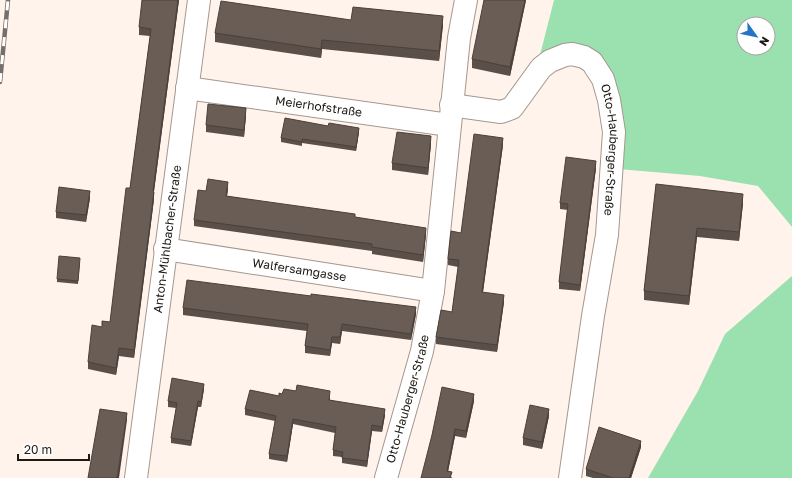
<svg xmlns="http://www.w3.org/2000/svg" width="792" height="478" font-family="'Golos Text',sans-serif">
<style>
.green{fill:#9be1b0;fill-rule:evenodd}
.lines{fill:none;stroke-linecap:round;stroke-linejoin:round}
.minor-casing{stroke:#a4978e;stroke-width:24}
.minor{stroke:#fff;stroke-width:22}
.rail-casing{stroke:#756e69;stroke-width:4.5}
.rail{stroke:#fff;stroke-width:3;stroke-dasharray:9;stroke-linecap:butt}
.wall{fill:#5a5049}
.shaded-wall{fill:#4a413c}
.building{fill:#695d55;stroke:#4a413c}
.labels{text-anchor:middle;stroke-width:4;stroke-linejoin:round;paint-order:stroke}
.street-label{font-size:12px;fill:#1c1814;stroke:#fff}
</style>
<rect width="100%" height="100%" fill="#fff3ec"/>
<g class="green">
<path d="M554,0h238v227l-34,-41 -58,-10 -82,-7 -26,-119c-21,-13 -32,-7 -52,5zM744,24h24v24h-24z"/>
<polygon points="792,276 792,478 648,478 698,391 725,334"/>
</g>
<g class="lines">
<defs>
<g id="minor">
<path id="s1" d="M187,88l262,37"/>
<path id="s2" d="M451,105l50,7 11,-4 29,-40 9,-7 15,-6 7,-1 12,3 8,5 11,17 6,21 5,32 -7,103 -14,81 -23,162"/>
<path id="s3" d="M165,249l268,42"/>
<path id="s4" d="M136,478l63,-478"/>
<path id="s5" d="M386,478l36,-127 11,-60 26,-253 7,-38"/>
</g>
</defs>
<use href="#minor" class="minor-casing"/>
<use href="#minor" class="minor"/>
<defs>
<polyline id="rail" points="0,82 8,0"/>
</defs>
<use href="#rail" class="rail-casing"/>
<use href="#rail" class="rail"/>
</g>
<g class="wall">
<polygon points="179,0 154,191 154,199 134,358 119,356 116,375 88,369 88,362 102,327 110,322 130,188 150,36 139,35 139,27"/>
<polygon points="526,0 510,76 472,68 472,59"/>
<polygon points="351,20 443,25 439,61 322,49 321,58 215,42 215,33"/>
<polygon points="246,115 244,137 206,132 206,125"/>
<polygon points="328,126 359,132 356,151 302,143 302,146 281,142 281,138"/>
<polygon points="431,143 428,175 392,170 392,163"/>
<polygon points="503,145 483,292 504,302 497,352 436,344 436,337 452,312 458,267 448,265 448,259 461,233"/>
<polygon points="596,168 580,291 559,289 559,282 568,210 560,209 560,203"/>
<polygon points="656,184 743,203 739,241 697,237 689,305 644,300 644,291"/>
<polygon points="228,189 227,196 355,217 426,234 423,262 372,254 372,251 194,226 194,220 206,191"/>
<polygon points="90,198 86,222 56,218 56,212"/>
<polygon points="80,262 78,284 57,282 57,279"/>
<polygon points="183,308 416,314 411,340 342,331 340,344 332,343 330,356 305,353 305,346 307,331 183,315"/>
<polygon points="204,389 201,407 198,407 191,446 171,443 171,438 176,408 168,407 168,401"/>
<polygon points="279,396 330,397 330,400 385,415 382,432 372,431 367,467 342,463 342,457 333,456 333,450 335,433 293,424 287,462 269,459 269,454 275,421 245,415 245,409"/>
<polygon points="474,401 466,438 455,436 448,471 452,478 421,478"/>
<polygon points="549,416 542,449 523,445 523,438"/>
<polygon points="641,447 631,478 593,478 586,476 586,469"/>
</g>
<g class="shaded-wall">
<polygon points="178,0 179,0 153,199 153,191"/>
<polygon points="525,0 526,0 510,76 510,67"/>
<polygon points="443,16 443,25 439,61 439,51"/>
<polygon points="322,40 322,49 321,58 321,49"/>
<polygon points="246,108 246,115 244,137 244,130"/>
<polygon points="359,128 359,132 356,151 356,147"/>
<polygon points="431,136 431,143 428,175 428,168"/>
<polygon points="503,138 503,145 482,299 482,292"/>
<polygon points="596,161 596,168 580,291 580,285"/>
<polygon points="228,182 228,189 226,202 226,196"/>
<polygon points="90,191 90,198 86,222 86,215"/>
<polygon points="154,192 154,199 134,358 134,350"/>
<polygon points="743,194 743,203 739,241 739,232"/>
<polygon points="426,228 426,234 423,262 423,255"/>
<polygon points="697,228 697,237 689,305 689,296"/>
<polygon points="504,295 504,302 497,352 497,345"/>
<polygon points="416,307 416,314 411,340 411,334"/>
<polygon points="342,324 342,331 340,344 340,337"/>
<polygon points="332,337 332,343 330,356 330,350"/>
<polygon points="119,348 119,356 116,375 116,368"/>
<polygon points="204,384 204,389 201,407 201,402"/>
<polygon points="474,394 474,401 466,438 466,431"/>
<polygon points="198,401 198,407 191,446 191,441"/>
<polygon points="385,409 385,415 382,432 382,427"/>
<polygon points="549,409 549,416 542,449 542,442"/>
<polygon points="127,413 127,420 119,478 117,478"/>
<polygon points="293,419 293,424 287,462 287,456"/>
<polygon points="372,425 372,431 367,467 367,461"/>
<polygon points="455,429 455,436 447,477 447,471"/>
<polygon points="641,441 641,447 631,478 629,478"/>
</g>
<g class="building">
<polygon points="142,0 178,0 153,191 154,192 134,350 119,348 116,368 88,362 92,325 102,327 102,321 110,322 126,188 130,188 151,29 139,27"/>
<polygon points="484,0 525,0 510,67 472,59"/>
<polygon points="221,1 351,20 353,7 443,16 439,51 322,40 321,49 215,33"/>
<polygon points="208,104 246,108 244,130 206,125"/>
<polygon points="285,118 328,126 329,123 359,128 356,147 302,139 302,142 281,138"/>
<polygon points="397,132 431,136 428,168 392,163"/>
<polygon points="474,134 503,138 482,292 504,295 497,345 436,337 441,310 452,312 459,260 448,259 451,231 461,233"/>
<polygon points="566,157 596,161 580,285 559,282 568,204 560,203"/>
<polygon points="208,179 228,182 226,196 355,214 355,217 426,228 423,255 372,247 372,244 194,220 198,190 206,191"/>
<polygon points="656,184 743,194 739,232 697,228 689,296 644,291"/>
<polygon points="59,187 90,191 86,215 56,212"/>
<polygon points="59,256 80,258 78,281 57,279"/>
<polygon points="187,280 311,296 311,294 416,307 411,334 342,324 340,337 332,337 330,350 305,346 308,324 183,308"/>
<polygon points="172,378 204,384 201,402 198,401 191,441 171,438 177,403 168,401"/>
<polygon points="297,385 330,391 329,400 385,409 382,427 372,425 367,461 342,458 343,452 333,450 336,427 293,419 287,456 269,454 276,416 245,409 250,390 279,396 279,393 282,394 284,389 296,391"/>
<polygon points="442,387 474,394 466,431 455,429 447,471 452,472 450,478 421,478 432,435"/>
<polygon points="530,405 549,409 542,442 523,438"/>
<polygon points="100,409 127,413 117,478 88,478"/>
<polygon points="599,427 641,441 629,478 613,478 586,469"/>
</g>
<g class="labels">
<g class="street-label">
<text dy="4" stroke="none"><textPath href="#s1" startOffset="133">Meierhofstraße</textPath></text>
<text dy="4" stroke="none"><textPath href="#s2" startOffset="260">Otto-Hauberger-Straße</textPath></text>
<text dy="4" stroke="none"><textPath href="#s4" startOffset="241">Anton-Mühlbacher-Straße</textPath></text>
<text dy="4" stroke="none"><textPath href="#s3" startOffset="136">Walfersamgasse</textPath></text>
<text dy="4" stroke="none"><textPath href="#s5" startOffset="82">Otto-Hauberger-Straße</textPath></text>
</g>
</g>
<g transform="translate(756 36) rotate(123)"><circle r="19" fill="#ffffff" stroke="#a4a3a1"/>
<path d="M0-3L7 15L0 10L-7 15Z" fill="#2476c5"/>
<text y="-6" font-size="11" font-weight="bold" text-anchor="middle" fill="#1c1814">N</text>
</g>
<path d="M18 454v6h71v-6" fill="none" stroke="#1c1814" stroke-width="2"/>
<text x="24" y="454" font-size="12" fill="#1c1814" stroke="#ffffff" stroke-width="3" paint-order="stroke">20 m</text>
</svg>
